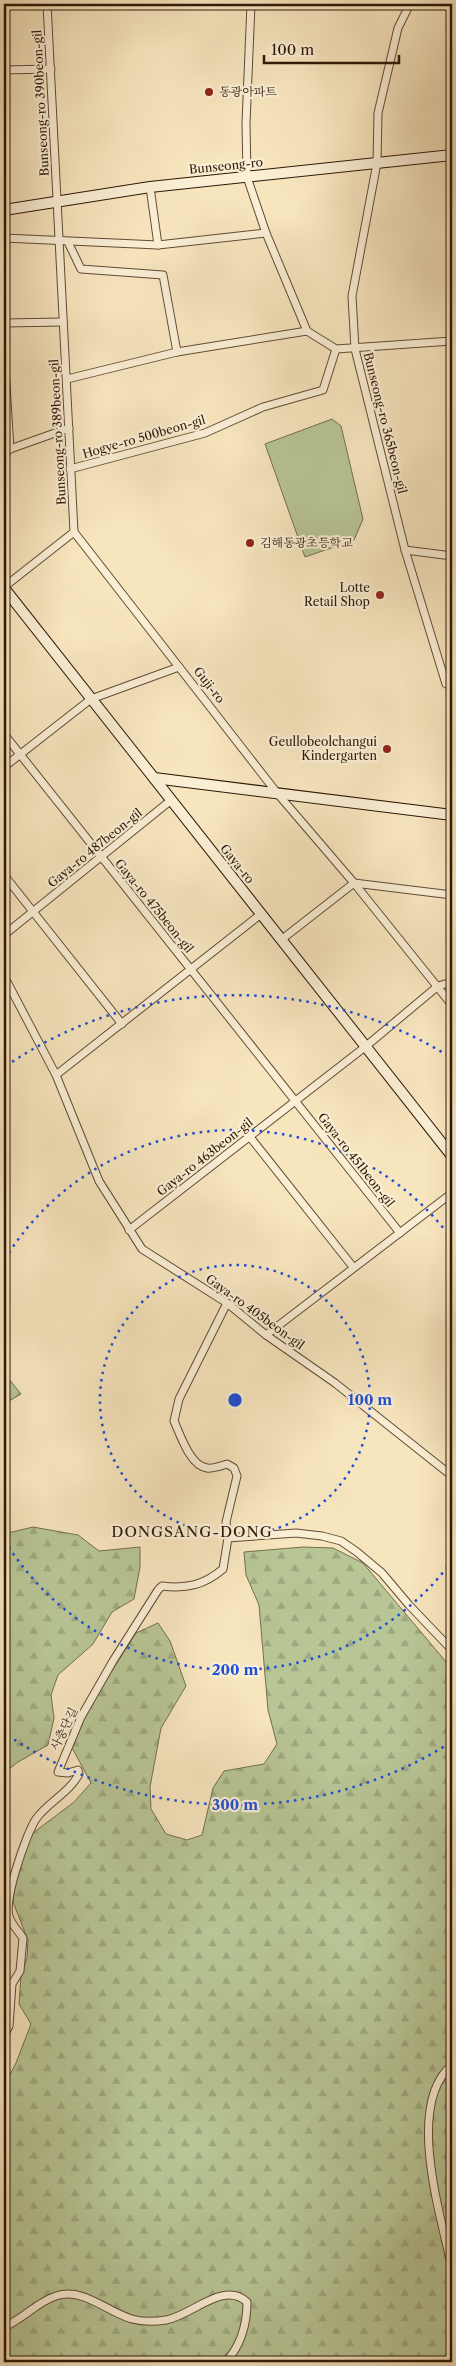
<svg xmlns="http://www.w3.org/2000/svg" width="456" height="2366" font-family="'Libre Caslon Text','Noto Serif KR',serif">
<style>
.forest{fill:url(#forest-firs);stroke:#736e4e}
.park{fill:#b8c595;stroke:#736e4e}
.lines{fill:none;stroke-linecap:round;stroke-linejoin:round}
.minor-casing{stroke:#604b35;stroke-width:9}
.secondary-casing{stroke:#2e1807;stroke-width:12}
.minor{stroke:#faeed5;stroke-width:7}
.secondary{stroke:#faeed5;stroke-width:10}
.ring{fill:none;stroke:#1d4ed8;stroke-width:2.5;stroke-dasharray:2.5 5}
.poi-dot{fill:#8f2418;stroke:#faeed5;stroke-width:2}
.labels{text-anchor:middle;stroke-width:4.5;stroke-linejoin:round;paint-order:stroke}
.poi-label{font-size:12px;fill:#2e1807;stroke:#faeed5;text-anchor:start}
.street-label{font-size:12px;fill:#2e1807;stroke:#faeed5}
.quarter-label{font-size:15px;letter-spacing:1px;fill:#2e1807;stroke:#faeed5}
.centre{fill:#1d4ed8;stroke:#faeed5;stroke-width:2.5}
.ring-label{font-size:15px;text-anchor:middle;font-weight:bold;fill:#1d4ed8;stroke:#faeed5;stroke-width:4.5;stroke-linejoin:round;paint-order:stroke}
</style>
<defs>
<pattern id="forest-firs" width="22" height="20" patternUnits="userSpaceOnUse" patternTransform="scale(1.25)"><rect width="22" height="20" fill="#b8c595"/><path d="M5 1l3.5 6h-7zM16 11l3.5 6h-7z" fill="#9ea87f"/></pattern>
</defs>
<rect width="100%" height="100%" fill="#f7e5be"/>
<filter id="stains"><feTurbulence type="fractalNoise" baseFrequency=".004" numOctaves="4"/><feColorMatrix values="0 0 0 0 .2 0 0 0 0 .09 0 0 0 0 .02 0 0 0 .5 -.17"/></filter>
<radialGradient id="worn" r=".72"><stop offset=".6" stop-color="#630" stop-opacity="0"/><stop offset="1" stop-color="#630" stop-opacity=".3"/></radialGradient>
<g class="forest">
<polygon points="4,1373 21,1394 4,1404"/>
<polygon points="33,1527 78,1535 99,1551 140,1547 140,1567 134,1599 112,1612 93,1644 58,1675 51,1695 54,1718 48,1745 18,1762 4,1773 4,1534"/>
<polygon points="303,1547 333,1548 363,1563 452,1669 452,2362 4,2362 4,2086 16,2063 31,2024 19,2004 21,1976 27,1958 28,1940 13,1902 16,1874 25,1839 74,1802 91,1783 70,1744 84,1715 136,1633 158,1623 170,1641 186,1686 161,1728 150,1787 151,1809 166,1834 187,1840 202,1835 213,1788 224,1771 264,1764 277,1744 268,1710 259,1605 246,1575 244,1552"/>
</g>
<polygon class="park" points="332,419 341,426 363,519 354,540 305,557 265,444"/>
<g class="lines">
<defs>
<g id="minor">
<polyline points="251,4 246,123 247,177 266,233 307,331"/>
<polyline points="410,4 398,28 378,113 377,163 352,296 355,349 405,550 446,684 452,685"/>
<polyline points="4,70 51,69"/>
<polyline points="150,187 158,245"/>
<polyline points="4,238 158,245 266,233"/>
<polyline points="68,242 81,269 163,275 177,352"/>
<polyline points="4,323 63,322"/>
<polyline points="4,352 10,449"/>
<polyline points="67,379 177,352 307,331 336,349 452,341"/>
<polyline points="4,454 10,449 69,428"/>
<polyline points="70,469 205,433 263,407 323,390 336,349"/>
<polyline points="74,532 179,667"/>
<polyline points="405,550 452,556"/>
<polyline points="4,587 74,532 47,4"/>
<polyline points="4,734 400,1233"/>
<polyline points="4,767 91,699 179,667 277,793 354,883 452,1005"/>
<polyline points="4,875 122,1024"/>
<polyline points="4,935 170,801"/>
<polyline points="281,940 354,883 452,895"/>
<polyline points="4,976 56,1075 99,1181 142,1249 227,1303 266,1335 335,1383 452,1476"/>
<polyline points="56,1075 261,914"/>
<polyline points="250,1137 353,1267"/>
<polyline points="129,1230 365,1047 438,986 452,982"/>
<path d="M227,1303l-48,96 -5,22c6,13 16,45 33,47 6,1 14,-2 20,-4l7,4 3,8 -11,46 2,16 68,-5 26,3 19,5 16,11 25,21 27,32 43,45"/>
<polyline points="266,1335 452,1193"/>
<path d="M4,2036l5,-10 3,-42 8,-13 3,-33c-4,-6 -10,-12 -13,-19 -8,-16 16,-85 26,-100 12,-17 33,-26 43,-45l-1,-4 -10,3 -10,-1 23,-55 32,-56 45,-71 4,-4c25,3 42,-1 61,-17l5,-31"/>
<path d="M452,2065c-47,39 -11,151 0,203"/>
<path d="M4,2327c19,-8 33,-25 52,-31 27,-9 51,16 76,23 11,3 22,3 34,1 25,-4 58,-40 81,-18 0,22 -6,43 -21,60"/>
</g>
<g id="secondary">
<polyline points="4,210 150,187 452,155"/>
<polyline points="4,588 452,1156"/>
<polyline points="154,778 452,815"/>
</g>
</defs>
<use href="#minor" class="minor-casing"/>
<use href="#secondary" class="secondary-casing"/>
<use href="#minor" class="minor"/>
<use href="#secondary" class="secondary"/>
</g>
<g class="ring">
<circle cx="235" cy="1400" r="135"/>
<path d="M452 1561A270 270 0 0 1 5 1541M5 1259A270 270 0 0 1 452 1239"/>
<path d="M450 1743A405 405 0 0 1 6 1734M6 1066A405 405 0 0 1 450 1057"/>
</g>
<g class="poi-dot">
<circle cx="209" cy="92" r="5"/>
<circle cx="250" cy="543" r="5"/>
<circle cx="380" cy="595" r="5"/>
<circle cx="387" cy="749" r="5"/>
</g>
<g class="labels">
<g class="poi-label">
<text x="219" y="96">동광아파트</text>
<text x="260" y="547">김해동광초등학교</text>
<text x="370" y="592" text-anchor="end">Lotte<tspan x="370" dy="14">Retail Shop</tspan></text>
<text x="377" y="746" text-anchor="end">Geullobeolchangui<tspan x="377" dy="14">Kindergarten</tspan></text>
</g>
<g class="street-label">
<text transform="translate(41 103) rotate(-93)" y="4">Bunseong-ro 390beon-gil</text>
<text transform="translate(226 166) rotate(-6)" y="4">Bunseong-ro</text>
<text transform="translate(385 423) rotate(76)" y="4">Bunseong-ro 365beon-gil</text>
<text transform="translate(58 432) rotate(-93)" y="4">Bunseong-ro 389beon-gil</text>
<text transform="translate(144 437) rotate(-16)" y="4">Hogye-ro 500beon-gil</text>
<text transform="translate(209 685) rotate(52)" y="4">Guji-ro</text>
<text transform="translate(95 848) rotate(-39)" y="4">Gaya-ro 487beon-gil</text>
<text transform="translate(237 864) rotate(51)" y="4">Gaya-ro</text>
<text transform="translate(154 906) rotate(51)" y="4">Gaya-ro 475beon-gil</text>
<text transform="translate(205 1157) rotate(-38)" y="4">Gaya-ro 463beon-gil</text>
<text transform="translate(356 1160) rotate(52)" y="4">Gaya-ro 451beon-gil</text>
<text transform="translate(255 1312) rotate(36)" y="4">Gaya-ro 405beon-gil</text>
<text transform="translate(64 1729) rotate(-64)" y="4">사충단길</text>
</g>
<g class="quarter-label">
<text x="192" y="1537">DONGSANG-DONG</text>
</g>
</g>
<circle cx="235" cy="1400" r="8" class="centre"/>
<g class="ring-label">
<text x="370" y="1405">100 m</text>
<text x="235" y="1675">200 m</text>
<text x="235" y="1810">300 m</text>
</g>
<rect width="456" height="2366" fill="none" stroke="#f7e5be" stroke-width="20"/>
<rect x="5" y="5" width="446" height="2356" fill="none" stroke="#2e1807" stroke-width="2.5"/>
<rect x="10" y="10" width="436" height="2346" fill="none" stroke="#2e1807"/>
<path d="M264 55v8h135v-8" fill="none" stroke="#2e1807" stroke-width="2.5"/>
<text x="271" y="55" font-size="15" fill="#2e1807" stroke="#faeed5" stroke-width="4" paint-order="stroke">100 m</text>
<rect width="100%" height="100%" filter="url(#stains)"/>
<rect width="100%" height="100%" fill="url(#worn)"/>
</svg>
